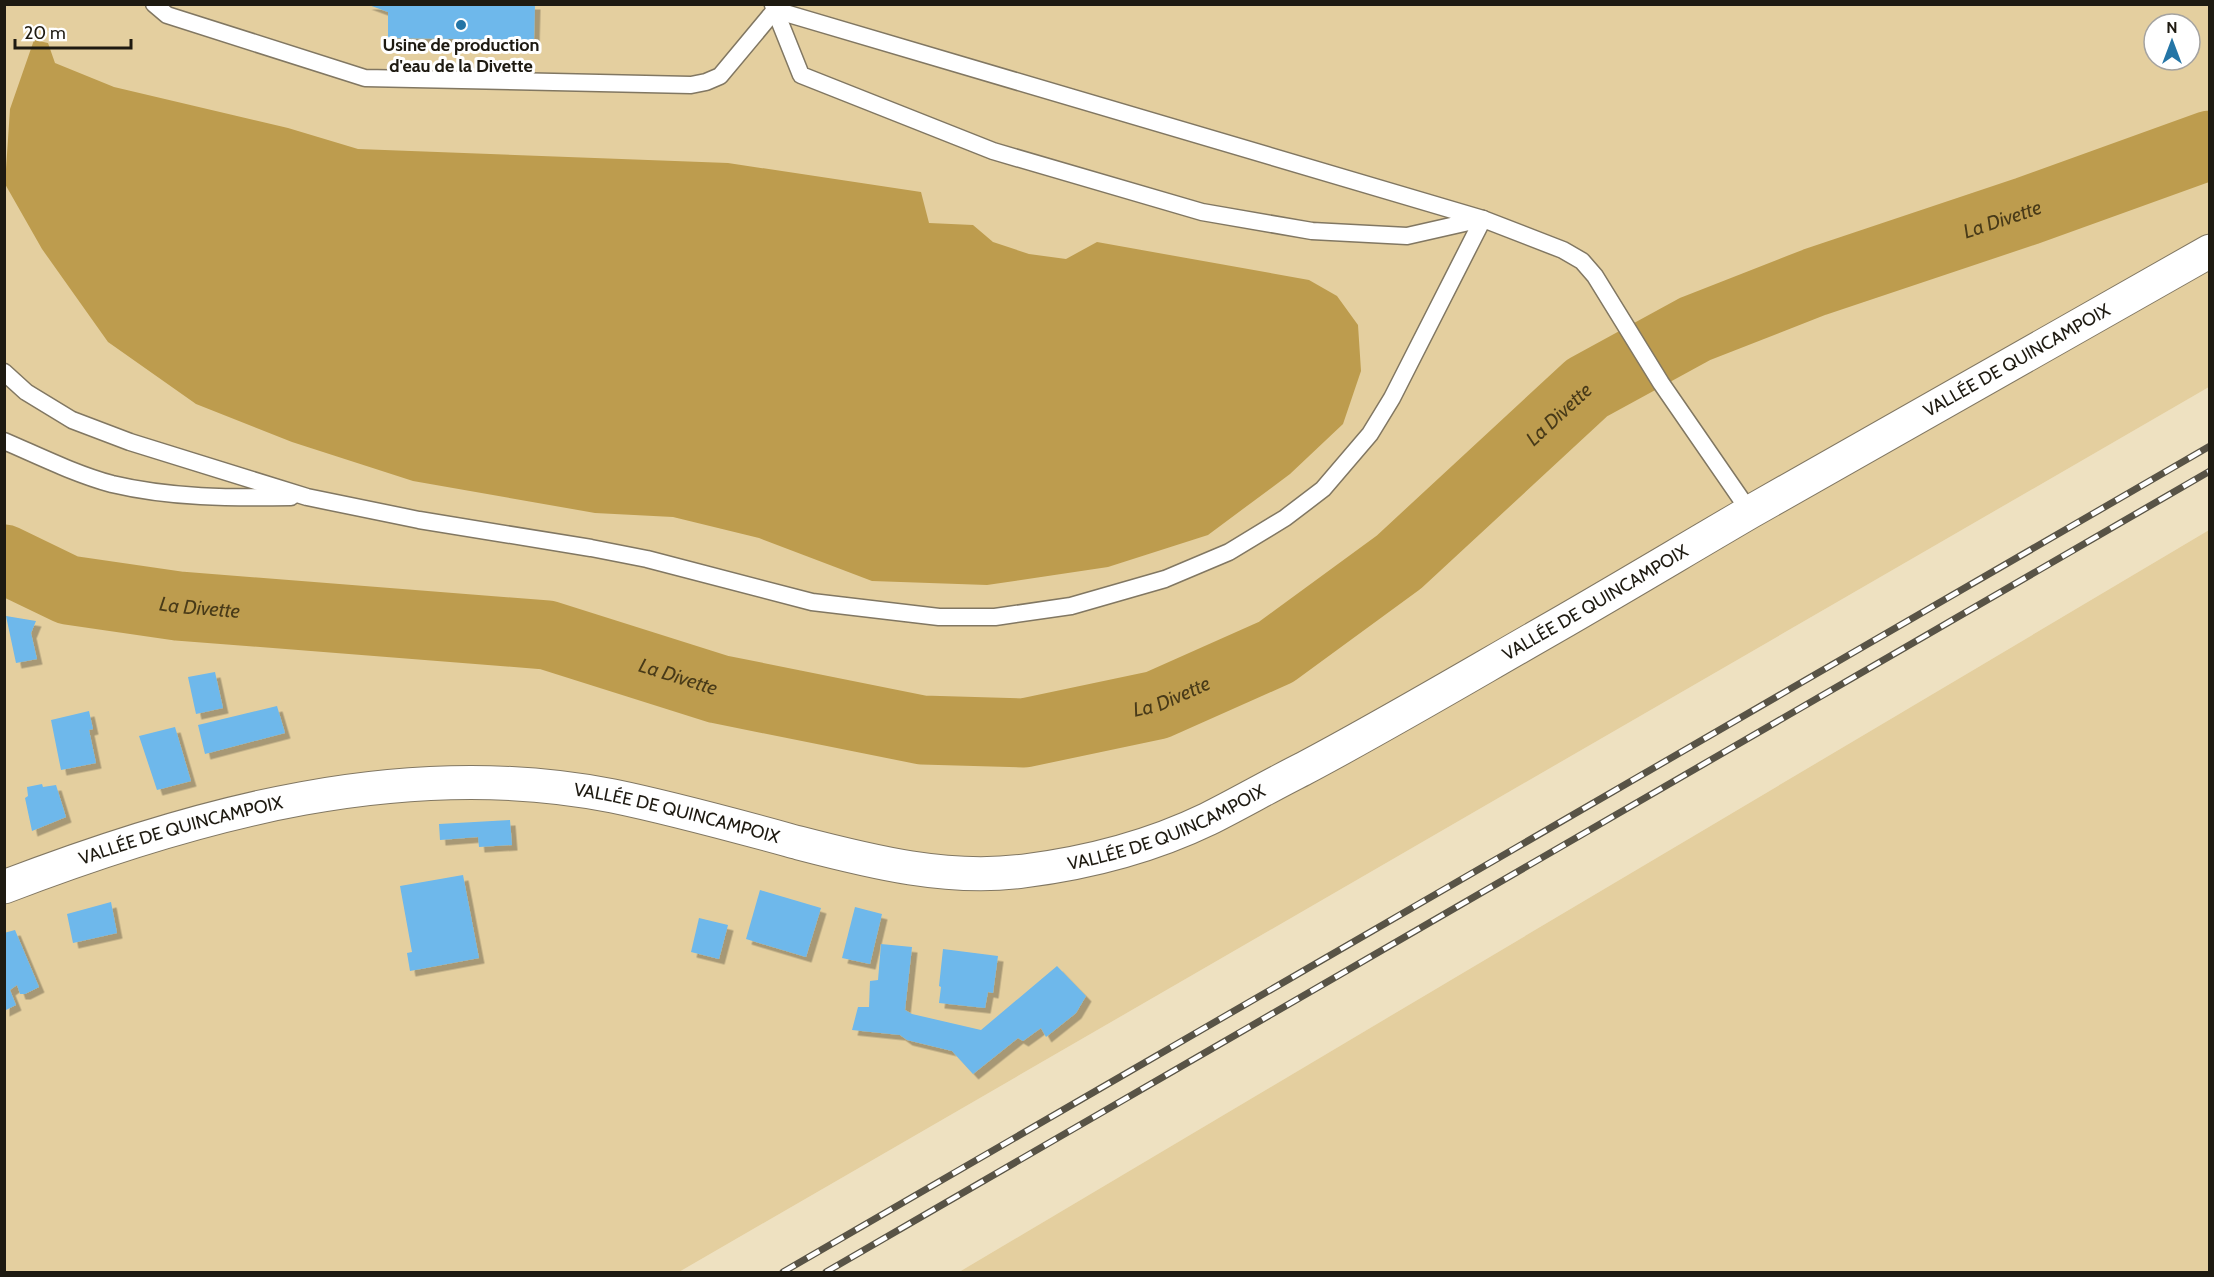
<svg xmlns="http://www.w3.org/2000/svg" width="2214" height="1277" font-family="Cabin,sans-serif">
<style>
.built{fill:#eee1c1}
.green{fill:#e4cf9f;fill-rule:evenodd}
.water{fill:#bd9c4e}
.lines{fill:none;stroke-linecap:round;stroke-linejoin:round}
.river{stroke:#bd9c4e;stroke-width:69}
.building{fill:#6eb8eb;filter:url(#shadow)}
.lane-casing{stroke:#817762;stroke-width:19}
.secondary-casing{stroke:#817762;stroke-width:35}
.lane{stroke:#fff;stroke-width:16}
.secondary{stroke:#fff;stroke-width:33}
.rail-casing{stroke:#585346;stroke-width:7}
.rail{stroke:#fff;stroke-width:4.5;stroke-dasharray:14;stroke-linecap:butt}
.poi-dot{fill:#2475a6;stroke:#fff;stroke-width:2}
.labels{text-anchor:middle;stroke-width:6;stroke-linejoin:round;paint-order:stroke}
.poi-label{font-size:18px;font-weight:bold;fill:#1e1a11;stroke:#fff}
.street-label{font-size:18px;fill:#1e1a11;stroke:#fff}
.water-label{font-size:20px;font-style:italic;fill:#483a18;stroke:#fff}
</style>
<defs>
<filter id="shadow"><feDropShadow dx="5.5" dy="5.5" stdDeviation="0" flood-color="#0004"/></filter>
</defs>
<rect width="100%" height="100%" fill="#f3e9d1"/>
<polygon class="built" points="2209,387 2209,530 959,1272 679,1272"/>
<g class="green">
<path d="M5,5h2204v382l-1530,885h-674zM2154,24h36v36h-36z"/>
<polygon points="2209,530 2209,1272 959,1272"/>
</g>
<polygon class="water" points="34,40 48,43 55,63 114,87 288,128 358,149 728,163 921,192 929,223 973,225 993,242 1029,254 1066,259 1097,242 1309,280 1337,296 1358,325 1361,371 1343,424 1290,474 1208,535 1108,567 987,585 872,581 759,538 673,517 595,513 413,481 292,442 196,404 108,342 42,249 5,184 10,109"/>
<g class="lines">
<path class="river" id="s1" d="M4,559l64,31 110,16 369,29 171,54 204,41 102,3 133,-28 119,-53 123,-90 188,-174 108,-59 120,-47 212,-71 183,-66"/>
</g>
<g class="building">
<polygon points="366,4 535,4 534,40 388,38 388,12"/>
<polygon points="6,616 36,621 31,633 37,659 16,663"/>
<polygon points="215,672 223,708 196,714 188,677"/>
<polygon points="277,706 285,733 205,754 198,725"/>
<polygon points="89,711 93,729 89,730 96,763 61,770 51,720"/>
<polygon points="175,727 191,781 157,790 139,736"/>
<polygon points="42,784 43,787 56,785 66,817 32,831 25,798 28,796 27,787"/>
<polygon points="510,820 512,845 479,847 478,837 440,840 439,824"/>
<polygon points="463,875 479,958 410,971 407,953 412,952 400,886"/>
<polygon points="760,890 821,908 806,957 746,939"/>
<polygon points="111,902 117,933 73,943 67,914"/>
<polygon points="855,907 882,914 870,964 842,958"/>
<polygon points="699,918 728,925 719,959 691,952"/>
<polygon points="15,930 39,987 25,994 20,994 17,985 10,990 16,1005 4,1011 4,933"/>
<polygon points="881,944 912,947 905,1010 912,1014 981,1030 1057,966 1086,996 1076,1013 1046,1037 1041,1028 1023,1041 1018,1038 973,1074 952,1051 907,1040 900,1035 852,1030 858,1007 869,1007 870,981 878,980"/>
<polygon points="943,949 998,956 993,993 988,992 985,1008 939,1003 941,987 939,986"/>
</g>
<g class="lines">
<defs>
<g id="lane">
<polyline points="154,4 167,15 365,78 691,85 706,82 720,76 775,10"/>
<polyline points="773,5 801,75 993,151 1202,212 1312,231 1407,236 1482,219"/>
<polyline points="775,10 1483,219 1563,250 1582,261 1595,276 1661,383 1750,512"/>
<polyline points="4,372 26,392 72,420 130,442 307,497 419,520 591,548 647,559 812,602 939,617 995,617 1071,606 1165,579 1229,552 1285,518 1323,489 1370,434 1392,398 1483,219"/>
<path d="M4,441c35,15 71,33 108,43 59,14 118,14 179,13"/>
</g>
<g id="secondary">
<path id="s2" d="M4,887c193,-74 402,-132 609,-91 63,13 124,30 186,47 73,19 149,38 225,28 63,-8 126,-24 184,-52 32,-16 63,-34 95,-50 85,-45 167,-94 251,-142 66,-38 131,-77 196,-115 153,-88 307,-174 460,-261"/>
</g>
</defs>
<use href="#lane" class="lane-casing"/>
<use href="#secondary" class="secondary-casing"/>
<use href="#lane" class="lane"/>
<use href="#secondary" class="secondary"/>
<defs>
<g id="rail">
<polyline points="783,1272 2210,446"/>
<polyline points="826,1272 2210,471"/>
</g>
</defs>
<use href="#rail" class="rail-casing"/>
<use href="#rail" class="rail"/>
</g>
<circle class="poi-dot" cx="461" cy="25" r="6"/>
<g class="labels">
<g class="poi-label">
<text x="461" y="51">Usine de production<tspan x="461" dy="21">d'eau de la Divette</tspan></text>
</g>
<g class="street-label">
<text dy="6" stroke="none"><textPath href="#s2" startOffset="2166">VALLÉE DE QUINCAMPOIX</textPath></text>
<text dy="6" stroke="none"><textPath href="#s2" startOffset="1680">VALLÉE DE QUINCAMPOIX</textPath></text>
<text dy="6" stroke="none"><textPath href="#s2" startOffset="690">VALLÉE DE QUINCAMPOIX</textPath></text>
<text dy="6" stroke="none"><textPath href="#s2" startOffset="1194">VALLÉE DE QUINCAMPOIX</textPath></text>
<text dy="6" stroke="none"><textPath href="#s2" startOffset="186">VALLÉE DE QUINCAMPOIX</textPath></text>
</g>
<g class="water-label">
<text dy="7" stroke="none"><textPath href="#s1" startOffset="2166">La Divette</textPath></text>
<text dy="7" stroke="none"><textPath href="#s1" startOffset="1678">La Divette</textPath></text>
<text dy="7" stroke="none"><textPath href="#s1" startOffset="204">La Divette</textPath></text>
<text dy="7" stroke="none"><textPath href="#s1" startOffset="690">La Divette</textPath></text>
<text dy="7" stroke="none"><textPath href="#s1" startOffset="1194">La Divette</textPath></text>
</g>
</g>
<rect width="2214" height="1277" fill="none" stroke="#1e1a11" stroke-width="12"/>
<g transform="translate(2172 42)"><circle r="28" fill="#ffffff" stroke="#a5a3a0" stroke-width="1.5"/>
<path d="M0-4.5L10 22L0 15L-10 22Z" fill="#2475a6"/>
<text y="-9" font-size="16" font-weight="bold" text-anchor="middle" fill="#1e1a11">N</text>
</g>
<path d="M15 39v9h116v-9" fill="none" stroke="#1e1a11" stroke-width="3"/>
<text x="24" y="39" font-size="18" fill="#1e1a11" stroke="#ffffff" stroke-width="4.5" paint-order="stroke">20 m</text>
</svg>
